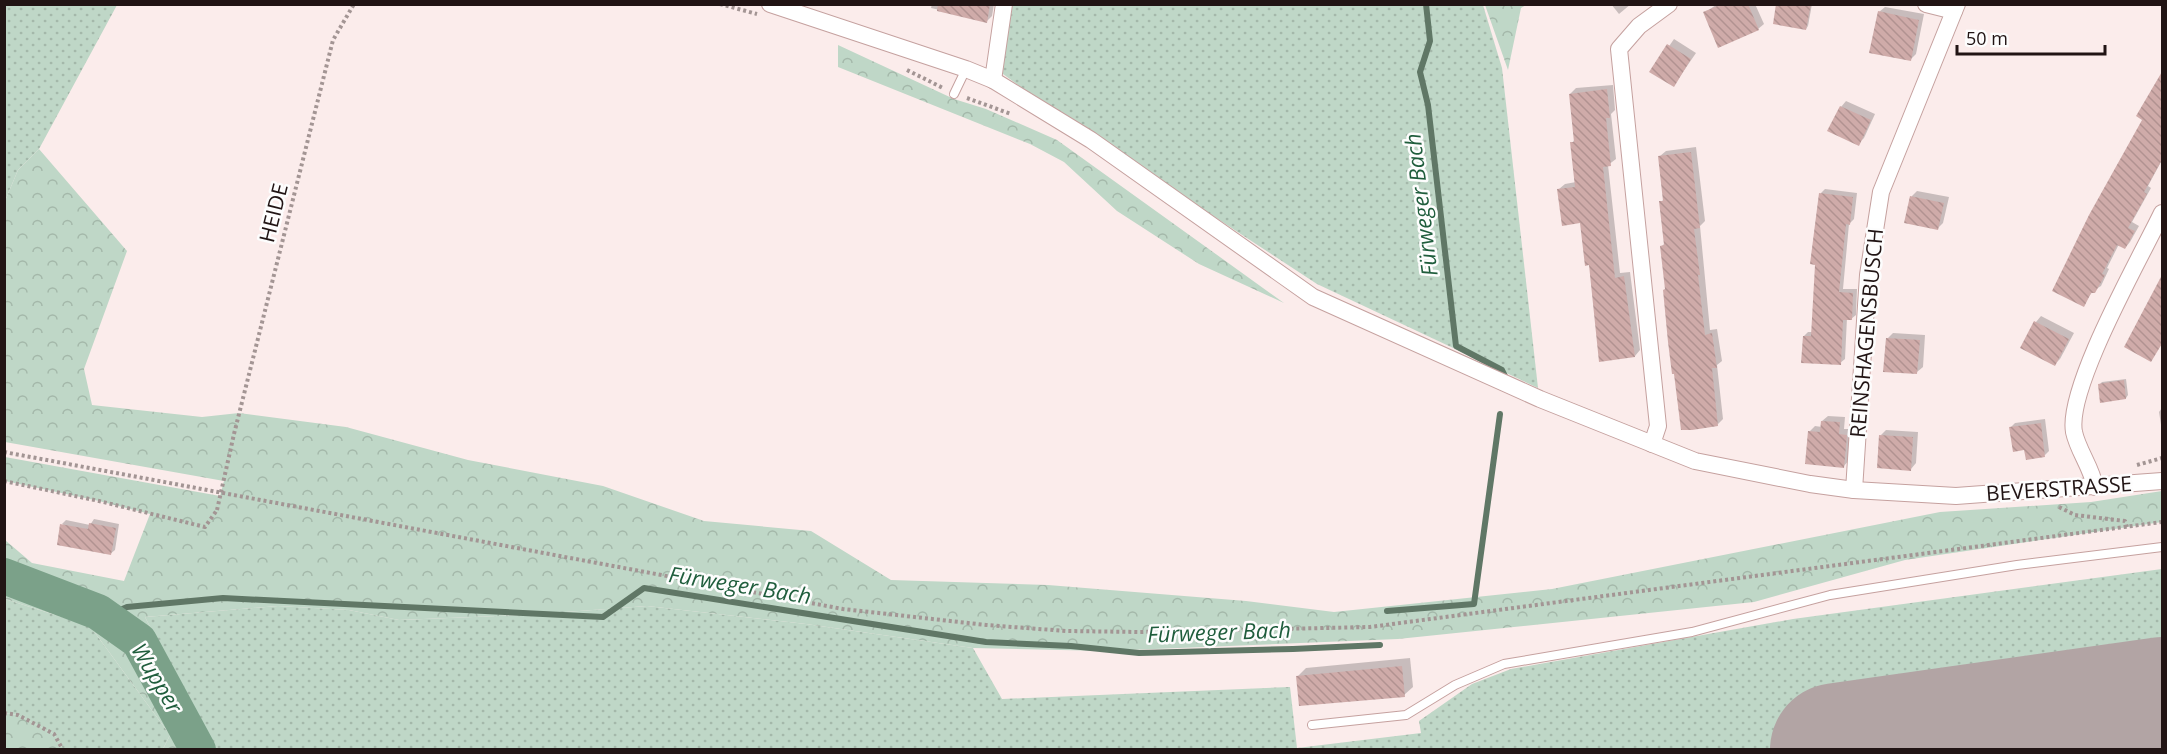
<svg xmlns="http://www.w3.org/2000/svg" width="2167" height="754" font-family="'Open Sans',sans-serif">
<style>
.grass{fill:url(#grass-dots)}
.forest{fill:url(#forest-crowns)}
.shadow{fill:#0003}
.lines{fill:none;stroke-linecap:round;stroke-linejoin:round}
.stream{stroke:#607766;stroke-width:6}
.river{stroke:#7ba189;stroke-width:36}
.runway{stroke:#b2a4a4;stroke-width:134}
.building{fill:url(#building-back-hatch)}
.service-casing{stroke:#c5a19f;stroke-width:10}
.minor-casing{stroke:#c5a19f;stroke-width:18}
.path{stroke:#a39594;stroke-width:4;stroke-dasharray:3 3;stroke-linecap:butt}
.service{stroke:#fff;stroke-width:8}
.minor{stroke:#fff;stroke-width:16}
.path-bridge{stroke:#a39594;stroke-width:4;stroke-dasharray:3 3;stroke-linecap:butt}
.labels{text-anchor:middle;stroke-width:5;stroke-linejoin:round;paint-order:stroke}
.street-label{font-size:21px;fill:#211414;stroke:#fdfdfd}
.water-label{font-size:22px;font-style:italic;fill:#1f5d3c;stroke:#fdfdfd}
</style>
<defs>
<pattern id="grass-dots" width="8" height="8" patternUnits="userSpaceOnUse" patternTransform="scale(1.5)"><rect width="8" height="8" fill="#bfd7c7"/><path d="M2 2h.1M6 6h.1" fill="none" stroke="#a4b8aa" stroke-width="1.8" stroke-linecap="round"/></pattern>
<pattern id="forest-crowns" width="20" height="18" patternUnits="userSpaceOnUse" patternTransform="scale(1.5)"><rect width="20" height="18" fill="#bfd7c7"/><path d="M2 6a3 3 0 1 1 6 0M12 15a3 3 0 1 1 6 0" fill="none" stroke="#a4b8aa"/></pattern>
<pattern id="building-back-hatch" width="6" height="6" patternUnits="userSpaceOnUse" patternTransform="scale(1.5)"><rect width="6" height="6" fill="#cfaba9"/><path d="M-1 5l2 2M0 0l6 6M5-1l2 2" fill="none" stroke="#b19291"/></pattern>
</defs>
<rect width="100%" height="100%" fill="#fbeceb"/>
<g class="grass">
<polygon points="5,5 117,5 39,149 18,170 5,201"/>
<polygon points="1004,5 1483,5 1502,68 1538,388 1317,284 1062,117 1003,74"/>
<polygon points="2162,569 2162,749 212,749 145,617 278,606 349,610 399,620 525,615 647,606 806,624 973,648 1002,699 1290,687 1297,748 1421,733 1419,721 1472,684 1511,669 1793,619"/>
<polygon points="5,599 90,626 170,735 163,749 63,749 54,734 18,715 5,713"/>
</g>
<g class="forest">
<polygon points="1485,5 1526,5 1521,8 1508,70"/>
<polygon points="838,45 954,99 986,109 1057,140 1284,303 1199,264 1117,211 1064,162 1030,144 838,67"/>
<polygon points="39,149 127,251 84,369 92,405 202,417 239,413 346,427 468,460 603,486 704,521 811,531 891,580 1048,585 1246,601 1334,612 1552,589 1940,512 2091,502 2162,491 2162,522 1905,560 1754,602 1398,639 1105,651 973,648 806,624 647,606 525,615 399,620 349,610 278,606 145,617 212,749 163,749 170,735 90,626 5,599 5,540 32,563 124,581 150,514 99,501 5,481 5,457 220,496 224,481 5,442 5,201 18,170"/>
<polygon points="5,713 18,715 54,734 63,749 5,749"/>
</g>
<g class="shadow">
<polygon points="932,4 994,4 992,16 987,21 931,8"/>
<polygon points="1611,4 1631,4 1619,14"/>
<polygon points="1717,4 1755,4 1764,24 1758,29 1705,13"/>
<polygon points="1778,4 1812,4 1808,26 1806,29"/>
<polygon points="1885,7 1924,14 1916,54 1910,60 1879,12"/>
<polygon points="1674,39 1696,53 1674,85 1652,71"/>
<polygon points="2162,72 2162,160 2148,186 2151,188 2132,222 2139,226 2130,242 2125,248 2119,244 2107,268 2109,269 2101,286 2093,291 2083,305 2145,119"/>
<polygon points="1613,85 1615,110 1611,114 1616,159 1608,165 1620,273 1630,272 1640,350 1635,356 1590,264 1582,222 1559,189 1565,184 1576,182 1572,143 1575,139 1570,94 1576,88"/>
<polygon points="1846,101 1875,114 1864,138 1858,144 1841,107"/>
<polygon points="1696,147 1705,221 1700,226 1710,330 1717,329 1722,361 1717,365 1723,419 1717,425 1667,288 1662,246 1665,243 1661,202 1664,199 1660,156 1666,151"/>
<polygon points="1825,189 1857,193 1854,219 1849,224 1843,289 1857,289 1856,315 1851,319 1847,318 1845,359 1840,363 1804,336 1808,332 1813,332 1821,193"/>
<polygon points="1917,191 1949,197 1943,223 1937,229 1906,221 1912,196"/>
<polygon points="2041,316 2074,333 2060,359 2054,365 2022,347 2036,322"/>
<polygon points="1893,333 1925,335 1923,367 1917,372 1887,339"/>
<polygon points="2126,379 2128,395 2126,398 2099,385 2102,382"/>
<polygon points="2162,408 2162,431 2159,412"/>
<polygon points="1828,416 1845,417 1844,429 1852,429 1849,460 1844,466 1809,432 1815,426 1822,427 1822,421"/>
<polygon points="2045,419 2049,451 2045,455 2026,449 2011,427 2015,423"/>
<polygon points="1886,430 1918,432 1916,463 1911,469 1881,435"/>
<polygon points="94,519 119,524 115,550 110,554 62,524 66,520 90,525"/>
<polygon points="1410,658 1413,687 1404,695 1298,676 1306,668"/>
</g>
<g class="lines">
<g class="stream">
<polyline points="1426,4 1430,41 1420,72 1428,105 1456,346 1502,370 1505,376"/>
<polyline points="1387,611 1474,604 1500,414"/>
<polyline points="104,617 127,607 223,598 603,617 644,588 986,642 1071,646 1139,653 1293,649 1380,645"/>
</g>
<polyline class="river" points="4,576 98,612 139,641 198,750"/>
<polyline class="runway" points="1837,750 2162,704"/>
</g>
<g class="building">
<polygon points="938,4 990,4 987,23 937,11"/>
<polygon points="1722,4 1748,4 1759,30 1718,48 1703,12"/>
<polygon points="1776,4 1811,4 1806,30 1773,24"/>
<polygon points="1878,11 1919,20 1911,61 1869,53"/>
<polygon points="1667,44 1691,59 1674,87 1649,72"/>
<polygon points="2163,70 2163,158 2144,192 2147,194 2128,228 2135,231 2125,249 2117,245 2102,274 2105,275 2095,293 2091,293 2084,307 2052,291 2089,215 2142,120 2136,116"/>
<polygon points="1607,89 1610,118 1606,118 1611,166 1603,167 1615,278 1624,276 1635,357 1599,362 1589,265 1585,266 1580,223 1562,226 1557,189 1575,187 1570,142 1574,142 1569,94"/>
<polygon points="1840,106 1871,120 1859,146 1827,131"/>
<polygon points="1691,152 1700,228 1694,229 1700,275 1698,275 1705,335 1712,333 1717,368 1712,368 1718,426 1692,430 1681,430 1674,374 1672,374 1668,342 1663,290 1665,289 1660,246 1664,245 1659,201 1663,201 1658,156"/>
<polygon points="1819,193 1853,197 1850,225 1846,224 1839,292 1853,293 1852,320 1843,320 1841,365 1801,363 1803,336 1811,336 1815,265 1810,264"/>
<polygon points="1910,196 1944,203 1938,230 1904,223"/>
<polygon points="2163,273 2163,342 2151,362 2124,347"/>
<polygon points="2034,321 2069,339 2055,366 2020,348"/>
<polygon points="1886,338 1920,340 1917,374 1883,372"/>
<polygon points="2124,380 2126,399 2100,403 2098,384"/>
<polygon points="1821,421 1840,422 1839,434 1847,435 1844,468 1805,464 1808,431 1820,432"/>
<polygon points="2041,423 2045,457 2026,460 2024,450 2013,452 2009,427"/>
<polygon points="1879,435 1913,437 1911,471 1877,468"/>
<polygon points="89,523 116,528 111,555 57,545 60,524 88,529"/>
<polygon points="1402,666 1405,697 1299,706 1296,676"/>
</g>
<g class="lines">
<defs>
<g id="service">
<polyline points="954,94 966,69"/>
<polyline points="1312,725 1406,715 1455,685 1504,664 1692,632 1830,595 2017,565 2162,547"/>
</g>
<g id="minor">
<polyline points="770,4 966,69 993,80 1091,140 1313,297 1540,399 1695,461 1810,484 1854,490 1956,496 2162,481"/>
<polyline points="1926,4 1954,11"/>
<polyline points="993,80 1004,4"/>
<polyline points="1652,444 1658,426 1619,49 1639,26 1669,4"/>
<path d="M2095,487c-3,-19 -17,-36 -21,-55 -8,-44 67,-175 88,-219"/>
<polyline points="1854,490 1868,275 1881,192 1957,4"/>
</g>
</defs>
<use href="#service" class="service-casing"/>
<use href="#minor" class="minor-casing"/>
<g class="path">
<polyline points="720,4 757,14"/>
<polyline points="907,70 943,88"/>
<polyline points="967,98 1011,114"/>
<polyline points="234,434 333,40 354,4"/>
<polyline points="4,452 843,609 986,625 1066,631 1140,632 1370,627 2162,522"/>
<polyline points="2137,465 2162,458"/>
<polyline points="4,481 99,501 205,527 217,510"/>
<polyline points="2059,507 2075,515 2125,521 2127,527"/>
<polyline points="4,713 18,715 54,734 63,750"/>
</g>
<use href="#service" class="service"/>
<use href="#minor" class="minor"/>
<polyline class="path-bridge" points="217,510 234,434"/>
</g>
<g class="labels">
<g class="street-label">
<text transform="translate(274 213) rotate(-76)" y="7">HEIDE</text>
<text transform="translate(1867 333) rotate(-85)" y="7">REINSHAGENSBUSCH</text>
<text transform="translate(2059 489) rotate(-4)" y="7">BEVERSTRASSE</text>
</g>
<g class="water-label">
<text transform="translate(1421 205) rotate(-97)" y="8">Fürweger Bach</text>
<text transform="translate(740 585) rotate(9)" y="8">Fürweger Bach</text>
<text transform="translate(1219 632) rotate(-2)" y="8">Fürweger Bach</text>
<text transform="translate(157 678) rotate(59)" y="8">Wupper</text>
</g>
</g>
<rect width="2167" height="754" fill="none" stroke="#211414" stroke-width="12"/>
<path d="M1957 45v9h148v-9" fill="none" stroke="#211414" stroke-width="3"/>
<text x="1966" y="45" font-size="18" fill="#211414" stroke="#fdfdfd" stroke-width="4.5" paint-order="stroke">50 m</text>
</svg>
